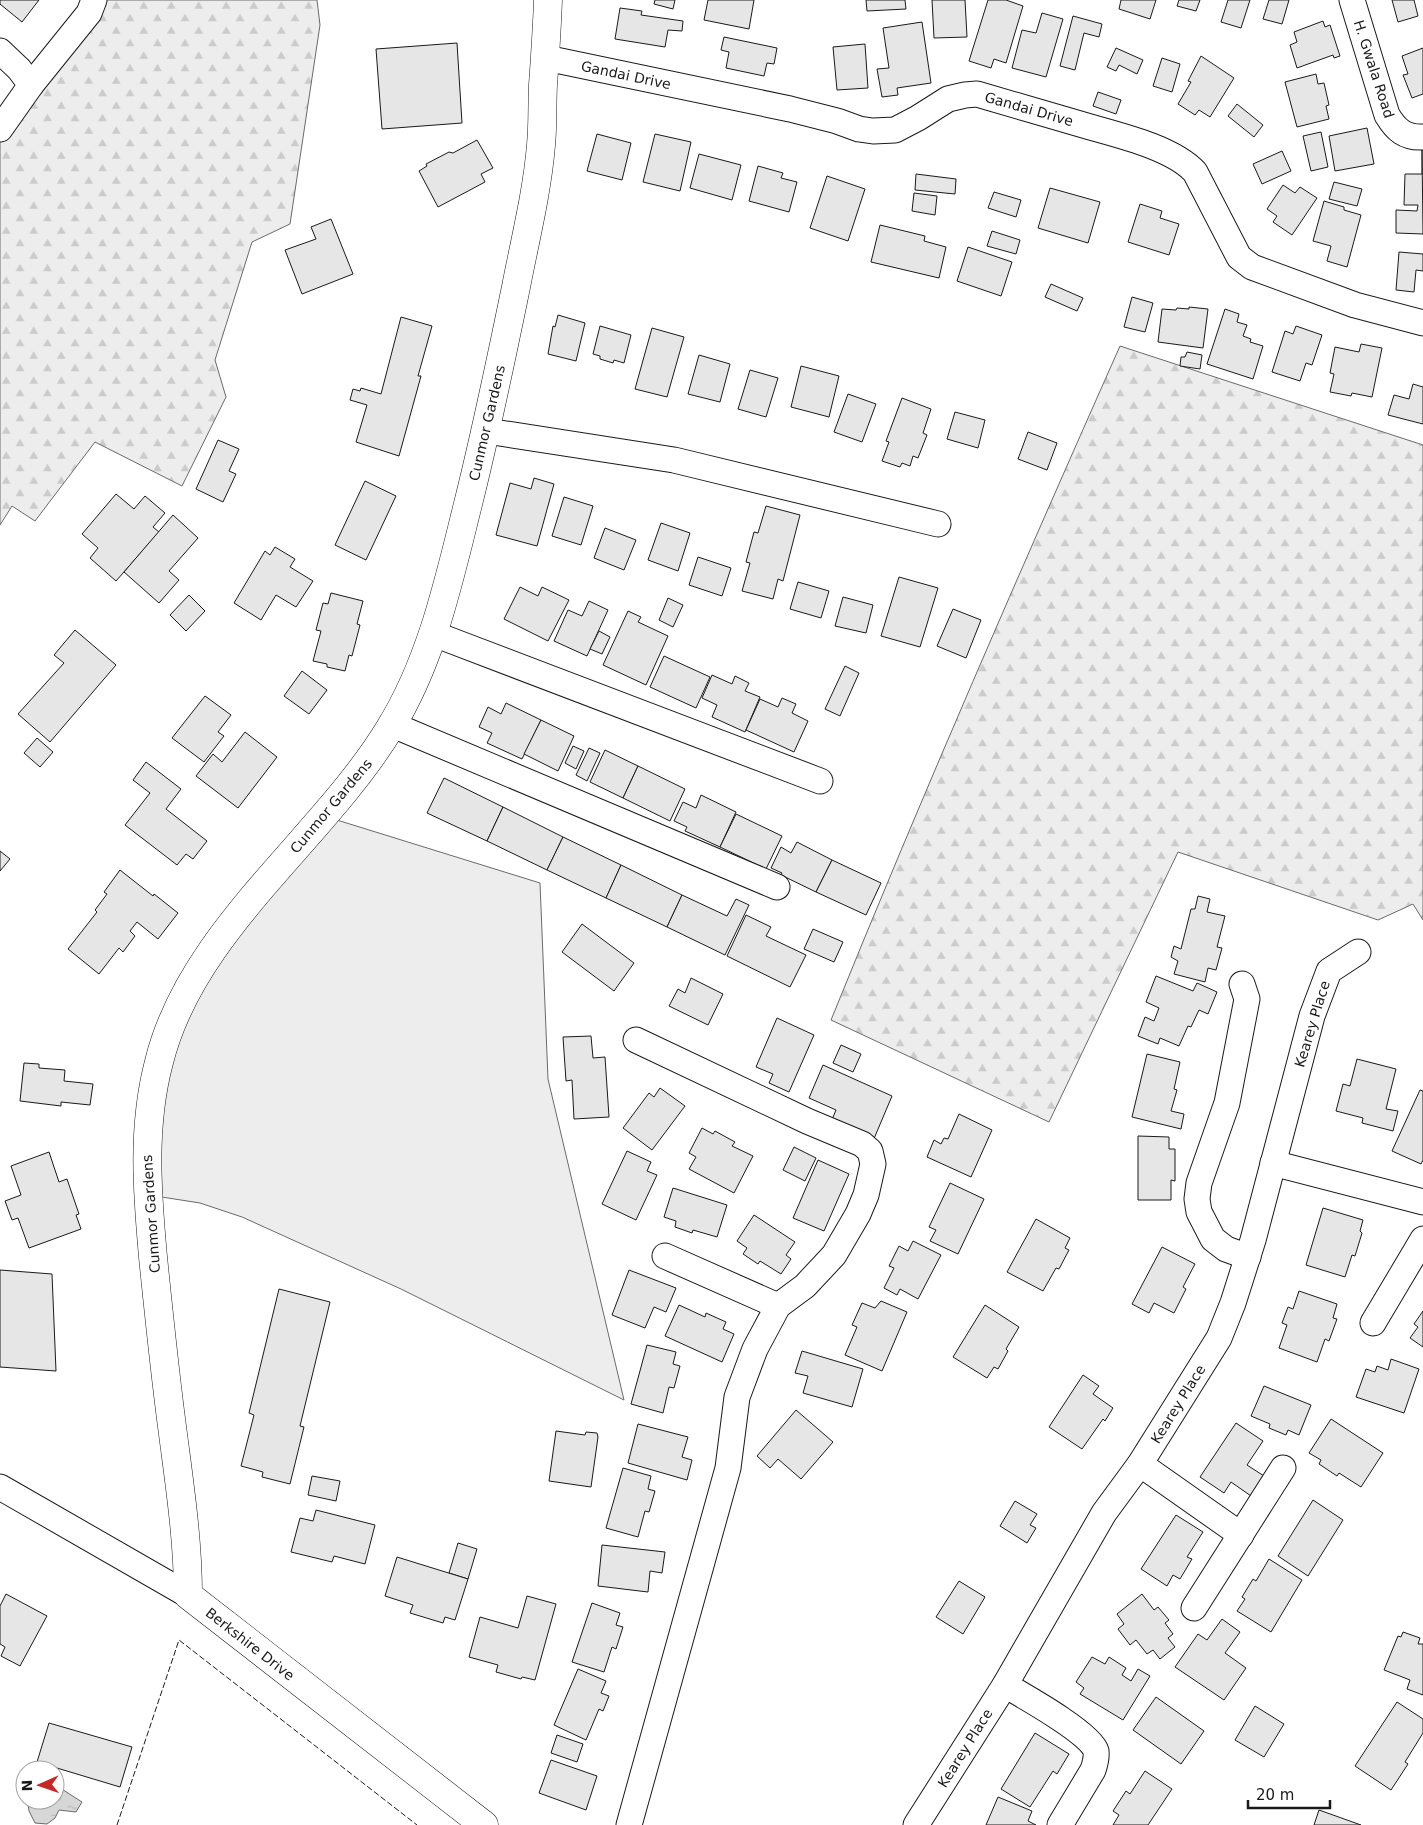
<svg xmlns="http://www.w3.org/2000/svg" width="1423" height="1825" font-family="'DejaVu Sans',sans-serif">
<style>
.built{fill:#ededed;stroke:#6a6a6a}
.forest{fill:url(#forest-firs);stroke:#6a6a6a}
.water{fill:url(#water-ripples);stroke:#6a6a6a}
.building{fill:#e6e6e6;stroke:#1a1a1a}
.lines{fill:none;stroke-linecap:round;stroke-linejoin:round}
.minor-casing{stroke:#1a1a1a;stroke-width:27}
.tertiary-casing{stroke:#1a1a1a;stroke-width:29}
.minor{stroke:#fff;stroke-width:25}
.tertiary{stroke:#fff;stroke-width:28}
.fence{stroke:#1a1a1a;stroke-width:1;stroke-dasharray:6 2.5;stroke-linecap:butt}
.labels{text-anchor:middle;stroke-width:4;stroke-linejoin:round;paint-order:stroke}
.street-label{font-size:14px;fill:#1a1a1a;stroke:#fff}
</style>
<defs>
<pattern id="forest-firs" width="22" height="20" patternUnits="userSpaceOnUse" patternTransform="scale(1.25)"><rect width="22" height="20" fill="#ededed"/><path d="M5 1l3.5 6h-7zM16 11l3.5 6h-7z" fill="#cbcbcb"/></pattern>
<pattern id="water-ripples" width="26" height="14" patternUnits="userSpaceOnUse" patternTransform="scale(1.25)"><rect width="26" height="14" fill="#d7d7d7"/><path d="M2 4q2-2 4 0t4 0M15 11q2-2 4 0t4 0" fill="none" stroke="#b8b8b8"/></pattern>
</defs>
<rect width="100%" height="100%" fill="#fff"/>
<polygon class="built" points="324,816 540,883 548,1079 624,1400 401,1289 242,1217 200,1203 149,1195 173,1023"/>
<g class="forest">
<polygon points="98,0 317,0 320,25 290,224 252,242 215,360 226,397 182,486 95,442 35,521 12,506 0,525 0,136"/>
<path d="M1120,346l303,99v475l-10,-16 -35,16 -200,-68 -129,270 -218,-102c92,-227 190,-451 289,-674z"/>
</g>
<polygon class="water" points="57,1786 82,1802 76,1812 59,1810 55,1818 47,1824 35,1823 29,1811 28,1804 34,1800 55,1800 55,1787"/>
<g class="building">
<polygon points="0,0 39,0 22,22 0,4"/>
<polygon points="655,0 675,0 673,9 654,4"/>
<polygon points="708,0 754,0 749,29 704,20"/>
<polygon points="866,0 905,0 906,9 867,11"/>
<polygon points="932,0 965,0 967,37 934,38"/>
<polygon points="988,0 1006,0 1023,6 1006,63 994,59 991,68 969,61"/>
<polygon points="1121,0 1156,0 1150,19 1119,9"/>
<polygon points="1179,0 1200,0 1196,11 1177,6"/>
<polygon points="1228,0 1250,0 1241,28 1221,22"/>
<polygon points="1269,0 1289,0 1282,24 1263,19"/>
<polygon points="1392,0 1414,0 1418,16 1398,22"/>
<polygon points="620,8 642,11 641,15 683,21 682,31 668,30 665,47 615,39"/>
<polygon points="1042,13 1063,19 1046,77 1012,68 1022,30 1036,33"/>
<polygon points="1073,16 1102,24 1099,37 1084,33 1075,70 1060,66"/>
<polygon points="1323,21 1325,27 1330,25 1340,56 1334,58 1333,55 1297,68 1290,45 1297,42 1294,32"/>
<polygon points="922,22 931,83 897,88 898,95 882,97 877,69 889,68 883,28"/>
<polygon points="724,37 777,48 774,64 767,63 764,76 726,68 729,52 721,50"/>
<polygon points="457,43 462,123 382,129 376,49"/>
<polygon points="865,44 868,88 837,90 833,47"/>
<polygon points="1116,48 1143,60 1137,74 1119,65 1116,71 1107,67"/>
<polygon points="1423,48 1423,94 1412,98 1403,75 1408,74 1402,56"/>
<polygon points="1201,56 1234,78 1210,117 1199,110 1195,115 1178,104 1191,82 1188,81"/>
<polygon points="1162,58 1180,64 1172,92 1153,86"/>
<polygon points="1316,74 1318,84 1324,83 1329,105 1326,106 1329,119 1297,127 1285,82"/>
<polygon points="1098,92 1121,100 1116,114 1093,106"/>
<polygon points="1237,104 1263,125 1254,137 1228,116"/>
<polygon points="1367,128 1374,164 1335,171 1329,136"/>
<polygon points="1321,132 1328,167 1311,171 1303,136"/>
<polygon points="597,134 631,143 622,180 587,171"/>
<polygon points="655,134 691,142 680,191 643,182"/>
<polygon points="477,140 493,168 481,174 485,182 438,207 419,171 427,166 426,164 449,152 453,153"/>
<polygon points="1422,149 1423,234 1396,233 1396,210 1417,211 1418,205 1404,205 1405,174 1422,174"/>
<polygon points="1282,151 1291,171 1262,184 1253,164"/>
<polygon points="699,154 741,165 732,200 690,188"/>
<polygon points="758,166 783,173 781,178 797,182 789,212 749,201"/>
<polygon points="916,174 956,179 955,194 915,190"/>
<polygon points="827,176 865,189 848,241 810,228"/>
<polygon points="1334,182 1362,189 1357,206 1329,199"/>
<polygon points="1283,185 1295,193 1300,187 1317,198 1292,235 1273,222 1277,216 1267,209"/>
<polygon points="1050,188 1100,202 1088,243 1038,228"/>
<polygon points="994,192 1021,200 1016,217 988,208"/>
<polygon points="914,193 937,196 935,215 912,211"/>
<polygon points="1324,201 1344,207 1344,210 1361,215 1347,267 1327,261 1331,246 1313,241"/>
<polygon points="1140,204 1162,211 1160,218 1179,224 1169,255 1128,242"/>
<polygon points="331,219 353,274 302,294 285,250 316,239 311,227"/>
<polygon points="880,225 925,236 924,241 946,247 939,278 871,262"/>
<polygon points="992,231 1020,240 1016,254 987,246"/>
<polygon points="968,247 1012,262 1001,296 957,281"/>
<polygon points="1399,252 1423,254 1423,271 1416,270 1414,292 1396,290"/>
<polygon points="1051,284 1083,298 1077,311 1045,297"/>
<polygon points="1132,297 1153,303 1145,332 1124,327"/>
<polygon points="1189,307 1208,309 1203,348 1158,342 1162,309 1176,310 1177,308 1189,309"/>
<polygon points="1225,309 1239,314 1237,322 1247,325 1243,336 1251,339 1250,342 1263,346 1253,379 1207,364"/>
<polygon points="558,315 585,323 576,361 548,354 553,326 555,327"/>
<polygon points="401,317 432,326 418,376 421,376 399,456 356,442 367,405 350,400 353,389 360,391 361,388 381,394"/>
<polygon points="600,326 631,335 624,363 614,360 613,363 600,359 600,356 593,354"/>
<polygon points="1296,326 1322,335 1312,365 1306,363 1300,381 1272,372 1285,331 1293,334"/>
<polygon points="652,328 684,337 667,397 635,389"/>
<polygon points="1361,344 1382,348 1372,397 1352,393 1351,396 1330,392 1334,374 1330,373 1335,347 1359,352"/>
<polygon points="1187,352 1202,355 1200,369 1180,366 1181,357 1185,357"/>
<polygon points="699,355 730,364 720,402 688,394"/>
<polygon points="801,366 839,376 829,417 791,407"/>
<polygon points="750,370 778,378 766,417 738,409"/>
<polygon points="1413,384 1423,387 1423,424 1388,415 1394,395 1409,399"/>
<polygon points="848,394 876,404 862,442 834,432"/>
<polygon points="902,398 931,409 923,433 927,435 918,458 913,456 910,466 902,463 900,467 882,461 889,442 886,441"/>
<polygon points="955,412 985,420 978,448 947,439"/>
<polygon points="1028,432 1057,443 1047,470 1018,459"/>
<polygon points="218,440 239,449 229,471 236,474 223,502 196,489"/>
<polygon points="534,478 554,484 537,546 496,535 510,483 531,489"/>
<polygon points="365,481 396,496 366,560 335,545"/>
<polygon points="116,494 134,509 145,496 165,513 153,527 159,532 116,581 90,558 98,548 82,534"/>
<polygon points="564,497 593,506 581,545 552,536"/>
<polygon points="766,506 800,515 783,581 778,579 773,599 742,591 750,563 746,562 754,532 758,533"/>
<polygon points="173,515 198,538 169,571 179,580 159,603 124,572"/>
<polygon points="661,523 690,533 678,571 648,560"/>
<polygon points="605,528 636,540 624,570 594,558"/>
<polygon points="275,547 295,559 290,567 313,581 296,607 276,595 261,620 234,603 265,551 270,555"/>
<polygon points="698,557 731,568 722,596 689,585"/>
<polygon points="899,577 938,588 920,647 881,636"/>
<polygon points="798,582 829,591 821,618 790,609"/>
<polygon points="520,587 538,596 542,587 569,600 548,641 504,619"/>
<polygon points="331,593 363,601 357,624 360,625 352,656 349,655 345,671 327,667 327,664 313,661 321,631 316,630 323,603 328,604"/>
<polygon points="189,595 205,611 186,631 170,615"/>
<polygon points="843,597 873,605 866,633 835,626"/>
<polygon points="668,598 683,605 673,627 659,620"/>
<polygon points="589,601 608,610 587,656 554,641 568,610 582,616"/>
<polygon points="953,609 981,620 966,658 937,646"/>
<polygon points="628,611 641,617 638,622 668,636 646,685 603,665"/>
<polygon points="75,630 116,665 50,742 18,714 64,663 54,655"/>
<polygon points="599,631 610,637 602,654 590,649"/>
<polygon points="664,656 710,677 696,708 650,687"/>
<polygon points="845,666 859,673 840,716 825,709"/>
<polygon points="302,671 327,690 309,714 284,696"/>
<polygon points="712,675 732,684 735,676 749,683 745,691 760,697 745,732 712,717 717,705 702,698"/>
<polygon points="205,696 231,715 218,732 224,736 204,762 172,738"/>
<polygon points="782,698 796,704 792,713 808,721 794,752 746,730 760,699 778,707"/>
<polygon points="506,703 541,720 522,759 487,743 492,733 479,727 488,707 501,714"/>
<polygon points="541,720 574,736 558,771 524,754"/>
<polygon points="245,732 277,757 238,808 196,776 213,754 222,762"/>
<polygon points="37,738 53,752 40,767 24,753"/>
<polygon points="573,746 584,751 576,769 565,763"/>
<polygon points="589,748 600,753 587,781 576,775"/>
<polygon points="605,750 638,766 623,798 590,782"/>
<polygon points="146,762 181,789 166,809 207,841 193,859 186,854 177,865 125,825 150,793 133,780"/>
<polygon points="638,766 685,789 670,821 623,798"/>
<polygon points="444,778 503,807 487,841 427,813"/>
<polygon points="701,795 736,812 720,847 685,831 687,827 674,821 683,802 696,808"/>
<polygon points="503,807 563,837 547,870 487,841"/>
<polygon points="736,814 782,836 766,869 720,847"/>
<polygon points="563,837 621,865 606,898 547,870"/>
<polygon points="797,842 832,860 816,892 781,875 782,873 771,868 781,847 791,853"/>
<polygon points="0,851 10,859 0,871"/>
<polygon points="832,860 881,883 866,915 816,892"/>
<polygon points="621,865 682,895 667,927 606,898"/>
<polygon points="120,870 153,896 154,894 178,913 158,939 137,922 130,931 135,936 123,952 119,948 99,974 68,949 97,912 95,910 107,894 104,892"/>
<polygon points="682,895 727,916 736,899 749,905 725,955 667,927"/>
<polygon points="1198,896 1210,899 1207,912 1225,916 1217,947 1222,948 1216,970 1208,968 1205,982 1174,974 1178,961 1171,957 1174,946 1181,949 1191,909 1195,909"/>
<polygon points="746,915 771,927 766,936 806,955 790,987 727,956"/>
<polygon points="582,924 634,963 614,991 562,952"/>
<polygon points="813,929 843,942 834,962 804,949"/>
<polygon points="1156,976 1193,991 1197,983 1217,992 1208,1014 1199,1010 1191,1027 1188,1026 1179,1046 1160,1038 1158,1044 1138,1036 1145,1017 1154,1021 1159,1008 1146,1002"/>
<polygon points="691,978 723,994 708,1025 669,1006 678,989 685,993"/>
<polygon points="777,1018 814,1035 789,1092 769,1083 773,1074 756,1067"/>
<polygon points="591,1036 593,1058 605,1057 609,1117 574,1119 572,1080 566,1081 563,1037"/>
<polygon points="841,1045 861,1054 853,1072 833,1063"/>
<polygon points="1147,1054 1180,1062 1174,1089 1177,1090 1171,1111 1184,1114 1181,1129 1132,1117"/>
<polygon points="1357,1059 1396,1069 1386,1109 1398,1111 1393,1131 1362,1123 1363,1118 1336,1111 1343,1084 1350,1086"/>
<polygon points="24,1063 39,1064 39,1068 65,1070 64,1081 93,1084 90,1105 61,1102 61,1106 20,1101"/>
<polygon points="823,1065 892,1096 873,1141 831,1122 836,1110 809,1098"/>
<polygon points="660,1088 685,1106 652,1150 623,1128 649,1093 654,1097"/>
<polygon points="1420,1090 1423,1091 1423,1160 1421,1164 1392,1151"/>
<polygon points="959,1114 992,1130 971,1177 927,1157 934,1140 941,1144 944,1138 948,1139"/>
<polygon points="702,1128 713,1134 715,1131 735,1142 732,1146 753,1156 734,1193 689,1169 696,1157 689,1153"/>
<polygon points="1138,1136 1169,1137 1169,1149 1175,1149 1175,1181 1171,1180 1171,1200 1138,1200"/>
<polygon points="794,1147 816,1158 805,1181 783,1170"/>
<polygon points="627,1151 651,1162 647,1171 657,1175 636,1220 602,1204"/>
<polygon points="49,1152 59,1182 67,1179 79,1214 76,1215 81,1229 29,1248 18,1218 12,1220 5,1201 21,1195 11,1166"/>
<polygon points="818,1160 849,1174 824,1231 793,1218"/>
<polygon points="950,1183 984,1199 958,1254 930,1241 936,1230 929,1227"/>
<polygon points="673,1188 727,1205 717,1237 693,1230 692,1233 675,1227 676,1221 664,1217"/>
<polygon points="1323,1208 1363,1220 1360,1231 1362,1233 1355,1256 1352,1255 1345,1277 1306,1265"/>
<polygon points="754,1215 795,1242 786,1255 791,1259 781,1274 760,1261 758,1264 743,1254 747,1248 737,1241"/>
<polygon points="1036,1219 1070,1238 1065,1248 1069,1250 1059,1269 1056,1268 1043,1291 1007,1272"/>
<polygon points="913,1241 941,1255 918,1299 900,1289 897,1295 884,1288 894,1268 889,1266 899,1246 908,1251"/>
<polygon points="1162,1247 1195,1264 1183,1287 1186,1289 1174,1313 1154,1303 1149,1313 1132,1304"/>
<polygon points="0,1270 52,1274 56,1371 0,1367"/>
<polygon points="629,1270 676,1288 666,1312 654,1307 645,1328 612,1315"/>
<polygon points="279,1289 330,1302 300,1426 304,1427 290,1484 262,1477 263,1472 241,1466 254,1415 249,1413"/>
<polygon points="1299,1291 1337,1304 1333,1318 1337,1319 1329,1341 1325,1339 1317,1362 1279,1348 1287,1325 1282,1323 1288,1307 1293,1309"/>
<polygon points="881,1301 907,1312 882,1371 845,1355 857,1327 852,1325 862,1303 875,1308"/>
<polygon points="679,1305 705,1317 706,1313 726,1322 723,1329 734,1334 722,1362 665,1336"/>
<polygon points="985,1305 1019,1327 1006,1349 1008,1351 998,1369 994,1367 987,1378 953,1357"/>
<polygon points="1423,1311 1423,1347 1410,1338 1418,1327 1414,1324"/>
<polygon points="647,1345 676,1352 673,1364 680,1366 674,1388 669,1387 663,1413 631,1404"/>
<polygon points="802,1351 863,1369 852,1407 803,1393 808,1376 795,1373"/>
<polygon points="1391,1359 1419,1369 1404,1413 1356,1397 1366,1369 1375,1372 1377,1366 1388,1370"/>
<polygon points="1083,1375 1099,1386 1093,1394 1113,1408 1105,1421 1103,1419 1082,1449 1049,1427"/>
<polygon points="1264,1386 1311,1405 1299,1435 1288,1430 1286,1435 1269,1428 1270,1424 1251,1416"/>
<polygon points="796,1410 833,1442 801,1479 778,1459 770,1468 757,1456"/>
<polygon points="1331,1419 1383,1453 1361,1487 1339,1473 1337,1476 1319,1464 1321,1460 1309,1453"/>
<polygon points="1236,1423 1263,1441 1247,1465 1264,1476 1251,1496 1231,1482 1224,1493 1200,1477"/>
<polygon points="638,1424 688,1437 682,1457 692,1460 687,1480 628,1463"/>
<polygon points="556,1431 585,1435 586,1432 597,1433 598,1437 591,1487 549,1481"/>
<polygon points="623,1468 651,1476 648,1489 655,1491 649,1512 645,1511 638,1537 606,1528"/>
<polygon points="312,1476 340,1481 336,1501 308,1495"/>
<polygon points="1313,1500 1343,1520 1308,1576 1278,1556"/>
<polygon points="1015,1501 1037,1514 1030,1525 1036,1528 1027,1543 1000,1526"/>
<polygon points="316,1510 375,1525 365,1564 334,1556 332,1562 291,1552 300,1518 313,1521"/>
<polygon points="1176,1515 1203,1532 1187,1557 1192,1559 1180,1579 1173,1575 1167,1586 1141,1569"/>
<polygon points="458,1543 477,1549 468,1579 449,1573"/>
<polygon points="602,1545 665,1552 662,1573 650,1571 648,1592 598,1586"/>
<polygon points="397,1557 468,1579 455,1620 445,1617 443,1623 410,1613 413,1605 385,1596"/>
<polygon points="1269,1559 1302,1580 1271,1632 1237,1611 1245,1599 1242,1597 1253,1579 1256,1581"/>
<polygon points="959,1581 985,1597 963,1634 936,1617"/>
<polygon points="6,1594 47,1616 20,1666 1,1656 5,1647 0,1644 0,1606"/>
<polygon points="1142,1594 1154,1610 1158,1607 1169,1620 1165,1623 1173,1634 1168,1638 1175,1647 1160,1659 1153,1650 1147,1654 1136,1640 1130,1645 1118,1629 1124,1624 1117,1614"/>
<polygon points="527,1596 556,1604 535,1680 522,1677 521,1679 496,1672 498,1665 469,1657 480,1617 518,1628"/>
<polygon points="592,1603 620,1613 616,1625 623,1627 616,1649 612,1647 604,1672 572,1662"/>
<polygon points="1222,1619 1240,1632 1225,1653 1246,1668 1224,1700 1175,1667 1198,1634 1207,1640"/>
<polygon points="1403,1632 1420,1638 1418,1644 1423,1644 1423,1695 1407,1689 1410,1680 1384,1670 1398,1636 1401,1637"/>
<polygon points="1092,1657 1105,1664 1109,1657 1126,1668 1122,1675 1131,1681 1138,1669 1150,1676 1123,1720 1080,1694 1084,1688 1076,1682"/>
<polygon points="578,1669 606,1681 601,1693 609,1696 603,1711 599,1709 586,1740 554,1725"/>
<polygon points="1156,1697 1204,1731 1181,1764 1133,1730"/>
<polygon points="1397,1702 1423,1719 1423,1733 1405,1762 1408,1764 1391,1790 1355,1766"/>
<polygon points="1255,1706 1284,1724 1264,1757 1235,1740"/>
<polygon points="49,1723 132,1747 120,1787 37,1762"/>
<polygon points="1035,1733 1069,1754 1057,1774 1053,1771 1030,1807 1001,1789"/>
<polygon points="557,1735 583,1744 577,1762 551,1753"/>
<polygon points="551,1760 597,1776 586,1810 539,1793"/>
<polygon points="1145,1771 1172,1789 1148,1825 1113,1825 1119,1815 1113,1811 1126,1791 1130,1794"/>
<polygon points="998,1797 1032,1811 1028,1821 1036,1825 986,1825"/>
<polygon points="1319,1810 1361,1825 1314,1825"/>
</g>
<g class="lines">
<defs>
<g id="minor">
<path d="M1352,0l35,115c9,15 18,23 36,22"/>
<polyline points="0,51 19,69 31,85"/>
<path d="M546,58l244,51 47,12 22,8 14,2 22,-1 23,-12 30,-19 17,-4 12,-1c34,10 69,20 103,30 33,10 91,22 115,48l44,85 13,10 103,38 68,18"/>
<polyline points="0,129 31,85 89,13 94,0"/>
<polyline points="487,431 674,460 938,524"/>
<polyline points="434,634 820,781"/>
<polyline points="393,725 777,887"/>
<polyline points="1242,984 1247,999 1227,1103 1199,1183 1197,1199 1199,1212 1213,1239 1226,1249 1248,1257"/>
<polyline points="1273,1163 1423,1202"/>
<polyline points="665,1256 778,1306"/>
<polyline points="1373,1323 1423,1239"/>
<polyline points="1140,1464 1241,1535"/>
<polyline points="0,1487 188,1595"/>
<polyline points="1194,1608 1283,1468"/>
<path d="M1005,1685c17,10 87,49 91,66 1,7 -1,13 -3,19l-33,55"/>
<polyline points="629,1825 728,1468 737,1397 755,1349 778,1306 805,1286 834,1255 858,1214 866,1195 873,1164 870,1151 862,1144 807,1121 636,1040"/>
<polyline points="916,1825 1005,1685 1104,1513 1140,1464 1219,1338 1233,1303 1253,1240 1312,1016 1329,971 1358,952"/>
</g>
<path id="tertiary" d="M484,1825l-296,-230c0,-54 -8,-107 -15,-161 -8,-59 -14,-118 -20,-177 -6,-66 -11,-131 6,-195 32,-131 163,-222 231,-334 42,-68 59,-148 78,-224 18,-72 33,-144 48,-217 9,-47 21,-94 25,-142 2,-20 1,-40 2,-60 2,-28 4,-57 5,-85"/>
</defs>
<use href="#minor" class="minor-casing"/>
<use href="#tertiary" class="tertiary-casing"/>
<use href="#minor" class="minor"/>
<use href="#tertiary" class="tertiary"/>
<polyline class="fence" points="117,1825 179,1640 417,1825"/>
</g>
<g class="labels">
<g class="street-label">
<text transform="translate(1374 69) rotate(72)" y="5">H. Gwala Road</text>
<text transform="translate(626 75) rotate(12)" y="5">Gandai Drive</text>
<text transform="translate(1029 109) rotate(16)" y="5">Gandai Drive</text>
<text transform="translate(487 423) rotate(-77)" y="5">Cunmor Gardens</text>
<text transform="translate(331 806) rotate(-50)" y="5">Cunmor Gardens</text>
<text transform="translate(1312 1024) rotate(-73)" y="5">Kearey Place</text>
<text transform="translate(151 1214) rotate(-94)" y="5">Cunmor Gardens</text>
<text transform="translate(1178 1404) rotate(-58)" y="5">Kearey Place</text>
<text transform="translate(250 1644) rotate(38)" y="5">Berkshire Drive</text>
<text transform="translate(965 1748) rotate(-58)" y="5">Kearey Place</text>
</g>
</g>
<g transform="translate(40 1785) rotate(268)"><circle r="24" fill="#ffffff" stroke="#a3a3a3"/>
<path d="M0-4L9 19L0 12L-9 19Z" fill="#c62828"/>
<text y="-8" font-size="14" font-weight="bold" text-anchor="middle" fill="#1a1a1a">N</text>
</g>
<path d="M1248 1800v8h82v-8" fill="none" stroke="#1a1a1a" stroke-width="2.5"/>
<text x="1256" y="1800" font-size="15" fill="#1a1a1a" stroke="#ffffff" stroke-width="4" paint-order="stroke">20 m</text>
</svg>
